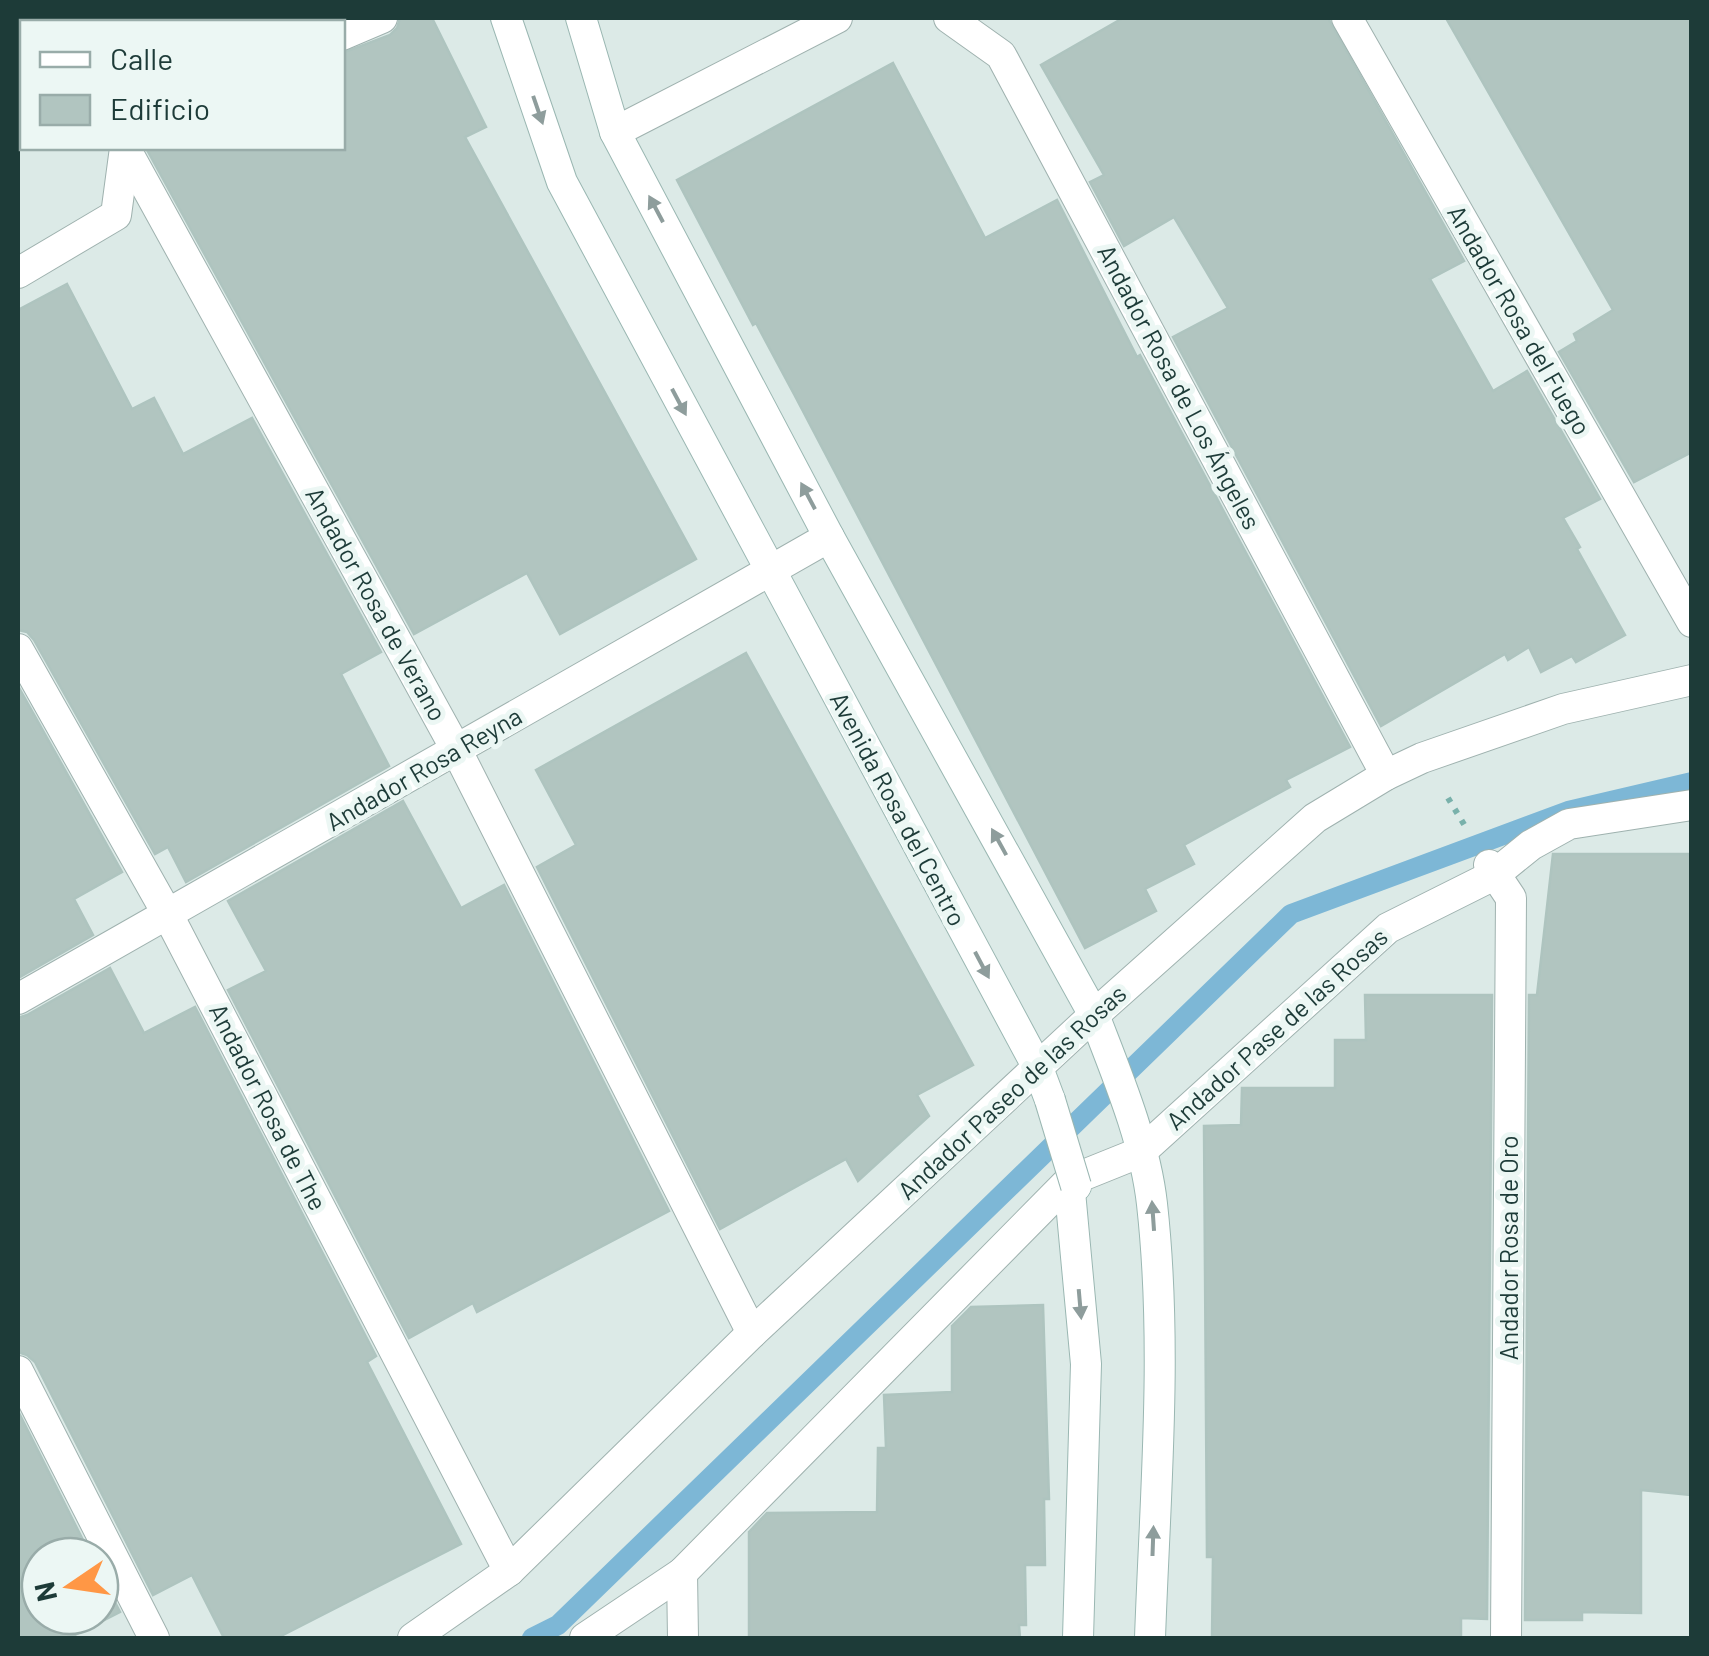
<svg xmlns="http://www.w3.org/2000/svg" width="1709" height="1656" font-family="Barlow,sans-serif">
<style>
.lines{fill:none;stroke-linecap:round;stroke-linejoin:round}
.stream{stroke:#7db7d6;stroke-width:20}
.building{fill:#b1c5c0;stroke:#aec4bf;stroke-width:2.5}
.street-casing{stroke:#9fb2af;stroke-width:32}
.secondary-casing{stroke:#9ab7b2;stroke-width:32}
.path{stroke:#79b1ab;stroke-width:6;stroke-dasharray:5 8;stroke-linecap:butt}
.street{stroke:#fff;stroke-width:30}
.secondary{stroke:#fff;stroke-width:30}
.secondary-bridge-casing{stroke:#9ab7b2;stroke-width:32;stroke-linecap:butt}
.secondary-bridge{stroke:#fff;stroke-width:30}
.oneway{fill:#8e9d9c}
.labels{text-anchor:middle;stroke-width:10;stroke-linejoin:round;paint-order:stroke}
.street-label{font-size:25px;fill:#1d3b38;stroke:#ecf7f4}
</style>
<rect width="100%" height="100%" fill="#dceae7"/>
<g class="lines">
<polyline class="stream" points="532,1638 558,1625 1291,914 1568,811 1692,782"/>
</g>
<g class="building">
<polygon points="400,18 432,18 486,127 465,137 696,559 560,634 527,573 414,634 146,148 342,148 342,53 390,35 397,28"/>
<polygon points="1123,18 1328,18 1464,261 1430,279 1493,391 1527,371 1600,499 1563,518 1580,547 1577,549 1625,635 1576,662 1572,656 1541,672 1529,647 1508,660 1505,654 1381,726 1173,337 1228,308 1174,217 1124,246 1090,182 1104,175 1041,65"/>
<polygon points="1446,18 1692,18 1692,452 1634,482 1559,352 1577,341 1574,334 1613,310"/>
<polygon points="893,63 985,238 1057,200 1137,357 1140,355 1350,747 1286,780 1290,787 1184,845 1194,864 1145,889 1156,911 1085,948 795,396 756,323 753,325 677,180"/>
<polygon points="67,284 132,409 154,398 183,454 252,418 381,652 341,674 389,766 186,882 168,847 155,854 34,640 27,632 18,630 18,310"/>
<polygon points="746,653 973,1065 917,1095 929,1116 858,1181 846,1159 720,1229 537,867 576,845 536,770"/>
<polygon points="18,686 122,872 74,899 93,935 18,978"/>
<polygon points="403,801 461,908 504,885 669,1211 477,1312 473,1303 409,1338 228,990 266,971 228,901"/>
<polygon points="1553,854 1692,854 1692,1495 1641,1490 1641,1613 1582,1612 1582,1620 1525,1620 1529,995 1537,995"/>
<polygon points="110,968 144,1033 195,1007 376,1356 367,1362 461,1544 277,1638 224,1638 192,1575 153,1595 35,1362 27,1355 18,1352 18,1018 27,1015"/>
<polygon points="1365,995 1492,995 1487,1619 1461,1618 1461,1638 1212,1638 1213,1557 1207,1557 1204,1126 1241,1125 1242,1088 1335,1088 1335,1040 1366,1040"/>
<polygon points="1043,1305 1049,1499 1044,1499 1045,1565 1025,1565 1026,1625 1019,1625 1020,1638 749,1638 749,1532 767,1513 877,1512 878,1448 886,1448 884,1395 952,1392 952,1326 971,1307"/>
<polygon points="18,1411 91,1556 40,1556 40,1616 100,1616 100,1573 120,1612 69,1638 18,1638"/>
</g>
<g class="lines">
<defs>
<g id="street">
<polyline points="91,18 94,22"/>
<polyline points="949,18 1001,55 1386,775"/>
<polyline points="1347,18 1692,622"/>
<polyline points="342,35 382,18"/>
<polyline points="615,132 837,18"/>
<polyline points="125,148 457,751 752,1333"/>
<polyline points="18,273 116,215 125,148"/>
<polyline points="18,649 168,915 509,1571"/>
<polyline points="1489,865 1511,898 1506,1638"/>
<polyline points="18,999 829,537"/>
<polyline points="18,1371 154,1638"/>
<polyline points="682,1573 683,1638"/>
<polyline points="413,1638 509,1571 752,1333 1094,1015 1315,818 1386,775 1422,758 1563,709 1692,680"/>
<polyline points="585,1638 682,1573 1069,1181 1141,1152 1388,928 1494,875 1531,845 1569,824 1692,805"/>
</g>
<g id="secondary">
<polyline points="506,18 562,182 1038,1068 1050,1100"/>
<path d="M581,18l34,114 214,405 265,478c23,60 51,126 58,189 16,144 3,291 -2,434"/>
<polyline points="1076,1186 1069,1181 1086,1364 1078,1638"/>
</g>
</defs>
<use href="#street" class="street-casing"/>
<use href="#secondary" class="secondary-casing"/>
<polyline class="path" points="1448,798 1465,826"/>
<use href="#street" class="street"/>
<use href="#secondary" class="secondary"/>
<defs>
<polyline id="secondary-bridge" points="1050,1100 1076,1186"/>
</defs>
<use href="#secondary-bridge" class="secondary-bridge-casing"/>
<use href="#secondary-bridge" class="secondary-bridge"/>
</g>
<defs><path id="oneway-solid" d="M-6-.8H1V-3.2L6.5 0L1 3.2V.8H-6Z" transform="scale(2.5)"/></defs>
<g class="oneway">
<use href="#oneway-solid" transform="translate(538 110) rotate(71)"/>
<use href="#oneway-solid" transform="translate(656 209) rotate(-118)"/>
<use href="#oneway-solid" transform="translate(679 402) rotate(62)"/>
<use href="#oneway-solid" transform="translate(808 496) rotate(-118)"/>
<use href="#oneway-solid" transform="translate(999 842) rotate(-119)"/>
<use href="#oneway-solid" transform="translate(982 965) rotate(62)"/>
<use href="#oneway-solid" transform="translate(1153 1216) rotate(-94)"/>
<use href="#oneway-solid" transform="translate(1080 1304) rotate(85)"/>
<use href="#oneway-solid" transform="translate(1153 1541) rotate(-88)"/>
</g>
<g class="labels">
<g class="street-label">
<text transform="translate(1519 320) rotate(60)" y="9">Andador Rosa del Fuego</text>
<text transform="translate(1179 387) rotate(62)" y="9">Andador Rosa de Los Ángeles</text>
<text transform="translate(376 604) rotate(61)" y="9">Andador Rosa de Verano</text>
<text transform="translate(424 769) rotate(-30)" y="9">Andador Rosa Reyna</text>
<text transform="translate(898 809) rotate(62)" y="9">Avenida Rosa del Centro</text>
<text transform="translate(1277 1029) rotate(-42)" y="9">Andador Pase de las Rosas</text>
<text transform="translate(1012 1092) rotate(-43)" y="9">Andador Paseo de las Rosas</text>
<text transform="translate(268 1107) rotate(63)" y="9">Andador Rosa de The</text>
<text transform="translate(1509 1248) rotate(-90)" y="9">Andador Rosa de Oro</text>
</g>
</g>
<rect width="1709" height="1656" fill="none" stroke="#1d3b38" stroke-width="40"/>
<rect x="20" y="20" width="325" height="130" fill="#ecf7f4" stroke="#99aca9" stroke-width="2.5"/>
<rect x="40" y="52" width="50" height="15" fill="#ffffff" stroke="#99aca9" stroke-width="2.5"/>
<text x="110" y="70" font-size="30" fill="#1d3b38">Calle</text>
<rect x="40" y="95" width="50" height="30" fill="#b1c5c0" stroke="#99aca9" stroke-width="2.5"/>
<text x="110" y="120" font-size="30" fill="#1d3b38">Edificio</text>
<g transform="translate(70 1586) rotate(257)"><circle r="48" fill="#ecf7f4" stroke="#99aca9" stroke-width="2.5"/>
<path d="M0-8L18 38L0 25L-18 38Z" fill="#ff9745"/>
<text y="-15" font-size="28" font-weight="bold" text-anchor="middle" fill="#1d3b38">N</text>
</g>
</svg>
